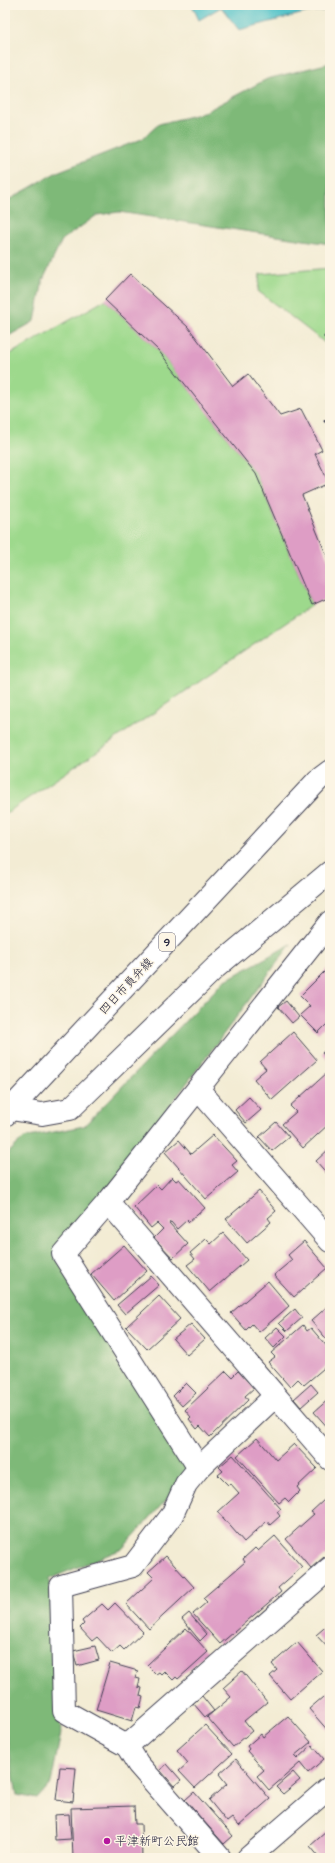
<svg xmlns="http://www.w3.org/2000/svg" width="335" height="1863" font-family="'Architects Daughter','Klee One',sans-serif">
<style>
.green{fill:#9dd98c;stroke:#607e64}
.forest{fill:#7eb978;stroke:#506e5a}
.water{fill:#56c4ca;stroke:#3c7382}
.building{fill:#de9dc5}
.lines{fill:none;stroke-linecap:round;stroke-linejoin:round}
.minor-casing{stroke:#414052;stroke-width:24}
.major-casing{stroke:#414052;stroke-width:24}
.path{stroke:#414052;stroke-width:2.5;stroke-dasharray:3 3;stroke-linecap:butt}
.minor{stroke:#fff;stroke-width:22}
.major{stroke:#fff;stroke-width:22}
.poi-dot{fill:#b5179e;stroke:#fcf5e5;stroke-width:1.5}
.labels{text-anchor:middle;stroke-width:3;stroke-linejoin:round;paint-order:stroke}
.shield{fill:#fcf5e5;stroke:#63616e;stroke-width:1}
.shield-label{font-size:11px;font-weight:bold;fill:#22223b}
.street-label{font-size:12px;fill:#22223b;stroke:#fcf5e5}
.poi-label{font-size:12px;fill:#22223b;stroke:#fcf5e5;text-anchor:start}
</style>
<rect width="100%" height="100%" fill="#fcf5e5"/>
<filter id="ink" filterUnits="userSpaceOnUse"><feTurbulence type="fractalNoise" baseFrequency=".025" numOctaves="2"/><feDisplacementMap in="SourceGraphic" scale="8" xChannelSelector="R" yChannelSelector="G"/><feConvolveMatrix kernelMatrix="1 2 1 2 8 2 1 2 1" color-interpolation-filters="sRGB"/></filter>
<filter id="wash" filterUnits="userSpaceOnUse"><feTurbulence type="fractalNoise" baseFrequency=".012" numOctaves="4" result="noise"/><feDisplacementMap in="SourceGraphic" scale="16" xChannelSelector="R" yChannelSelector="G"/><feGaussianBlur stdDeviation="0.9" result="paint"/><feColorMatrix in="noise" values="0 0 0 0 0 0 0 0 0 0 0 0 0 0 0 0 0 1.4 0 .05"/><feComposite in="paint" operator="in"/></filter>
<g filter="url(#wash)">
<rect width="100%" height="100%" fill="#f3ecd4"/>
<g class="green">
<polygon points="330,268 330,337 325,343 258,291 260,274"/>
<polygon points="105,300 158,350 256,474 312,605 5,814 5,357"/>
</g>
<g class="forest">
<polygon points="330,63 330,244 119,212 97,215 62,240 43,280 35,321 5,338 5,202 57,172 142,139 159,124 203,113 267,79"/>
<polygon points="291,944 59,1254 196,1467 122,1549 49,1579 61,1733 51,1783 37,1799 17,1795 5,1729 5,1156 24,1138 84,1126 224,981"/>
</g>
<polygon class="water" points="192,5 330,5 330,10 308,12 239,30 221,7 199,20"/>
<g id="blocks">
<g class="building">
<polygon points="130,274 188,327 233,386 248,374 280,416 301,409 322,450 315,454 329,483 302,495 330,564 330,597 312,605 256,474 158,350 105,300"/>
<polygon points="330,966 330,1023 329,1022 318,1033 300,1015 310,1006 300,996"/>
<polygon points="286,1001 299,1017 292,1023 278,1007"/>
<polygon points="293,1032 317,1060 272,1100 254,1079 266,1069 260,1062"/>
<polygon points="330,1045 330,1062 322,1053"/>
<polygon points="327,1073 330,1076 330,1123 303,1148 282,1124 296,1112 290,1106"/>
<polygon points="249,1097 261,1110 246,1123 235,1110"/>
<polygon points="276,1122 289,1137 272,1151 259,1137"/>
<polygon points="213,1135 237,1161 232,1165 238,1172 206,1199 165,1152 179,1140 191,1154"/>
<polygon points="330,1148 330,1177 316,1161"/>
<polygon points="172,1177 176,1181 179,1179 205,1208 189,1222 187,1220 177,1229 171,1222 169,1223 188,1244 173,1258 154,1238 163,1229 157,1223 151,1228 134,1207 157,1185 161,1189"/>
<polygon points="259,1191 276,1211 268,1218 271,1222 247,1243 226,1219"/>
<polygon points="223,1233 247,1260 210,1292 187,1265 195,1259 190,1253 206,1239 211,1244"/>
<polygon points="304,1241 327,1268 294,1297 274,1275 292,1260 288,1255"/>
<polygon points="124,1245 147,1271 114,1301 91,1274"/>
<polygon points="151,1276 159,1285 125,1314 117,1305"/>
<polygon points="268,1281 289,1306 259,1332 252,1324 246,1330 231,1313"/>
<polygon points="159,1296 180,1319 147,1349 126,1327"/>
<polygon points="329,1305 330,1306 330,1343 311,1321"/>
<polygon points="295,1309 302,1318 287,1331 279,1323"/>
<polygon points="191,1324 205,1339 187,1355 173,1339"/>
<polygon points="303,1325 307,1331 311,1328 330,1350 330,1363 304,1385 298,1379 290,1387 268,1362 275,1357 271,1353"/>
<polygon points="277,1327 286,1336 274,1348 265,1338"/>
<polygon points="226,1371 232,1377 238,1371 254,1388 245,1396 248,1400 210,1437 200,1426 197,1429 189,1419 191,1417 185,1410"/>
<polygon points="186,1383 196,1393 182,1406 173,1396"/>
<polygon points="311,1384 318,1392 301,1407 294,1399"/>
<polygon points="330,1398 330,1430 314,1412"/>
<polygon points="257,1438 276,1460 294,1444 317,1468 297,1487 300,1491 289,1502 285,1498 279,1503 237,1456"/>
<polygon points="233,1455 281,1509 277,1512 280,1516 270,1525 267,1521 244,1542 218,1512 239,1493 230,1483 228,1485 218,1475 223,1471 219,1467"/>
<polygon points="324,1500 327,1502 330,1500 330,1552 311,1568 286,1539 314,1514 311,1512"/>
<polygon points="275,1536 302,1567 278,1588 281,1592 220,1644 193,1614 207,1602 203,1598 245,1562 243,1559 255,1548 258,1551"/>
<polygon points="166,1556 194,1587 149,1629 126,1604 154,1578 148,1572"/>
<polygon points="115,1603 143,1632 124,1650 120,1646 112,1653 97,1637 92,1641 80,1628 84,1624 82,1621 102,1604 108,1610"/>
<polygon points="189,1613 207,1634 200,1641 182,1619"/>
<polygon points="330,1623 330,1650 316,1635"/>
<polygon points="186,1628 208,1652 178,1679 176,1677 173,1680 164,1671 161,1674 159,1672 156,1674 147,1665"/>
<polygon points="297,1642 322,1671 290,1699 270,1676 277,1670 272,1664"/>
<polygon points="95,1646 99,1660 77,1666 73,1651"/>
<polygon points="110,1663 138,1671 135,1678 140,1679 138,1687 142,1688 140,1696 143,1697 140,1708 136,1707 132,1721 96,1710"/>
<polygon points="242,1671 267,1702 244,1721 252,1731 233,1747 207,1717 231,1697 223,1688"/>
<polygon points="330,1691 330,1733 309,1709"/>
<polygon points="202,1696 214,1711 205,1717 193,1703"/>
<polygon points="288,1716 311,1742 294,1756 297,1759 312,1745 324,1759 308,1773 300,1763 269,1790 257,1776 264,1770 247,1751 249,1749 247,1746 261,1734 263,1737"/>
<polygon points="205,1725 232,1754 195,1788 179,1771 188,1763 177,1750"/>
<polygon points="236,1759 270,1799 239,1826 232,1818 227,1822 209,1800 227,1784 219,1774"/>
<polygon points="167,1764 181,1780 174,1786 160,1770"/>
<polygon points="60,1767 76,1768 73,1802 56,1800"/>
<polygon points="293,1772 300,1780 283,1794 276,1787"/>
<polygon points="194,1792 233,1836 224,1844 185,1800"/>
<polygon points="134,1806 135,1824 141,1824 142,1858 73,1858 71,1808"/>
<polygon points="69,1814 71,1839 55,1840 54,1815"/>
<polygon points="327,1831 330,1835 330,1853 325,1858 320,1858 310,1846"/>
</g>
</g>
</g>
<g filter="url(#ink)">
<use href="#blocks" fill-opacity="0" stroke="#414052" stroke-width="1"/>
<g class="lines">
<defs>
<g id="minor">
<polyline points="330,922 108,1202 330,1459"/>
<polyline points="198,1089 330,1241"/>
<polyline points="11,1109 42,1114 70,1109 215,968 330,872"/>
<polyline points="108,1202 63,1254 199,1468 186,1484 172,1515 133,1566 61,1586 64,1711 127,1746"/>
<polyline points="199,1468 275,1396"/>
<polyline points="220,1858 138,1764 127,1746 330,1568"/>
<polyline points="248,1858 330,1787"/>
</g>
<polyline id="major" points="5,1115 318,780 330,771"/>
</defs>
<use href="#minor" class="minor-casing"/>
<use href="#major" class="major-casing"/>
<g class="path">
<polyline points="324,336 330,342"/>
<polyline points="324,422 330,417"/>
</g>
<use href="#minor" class="minor"/>
<use href="#major" class="major"/>
</g>
</g>
<circle class="poi-dot" cx="107" cy="1841" r="4"/>
<g class="labels">
<rect class="shield" x="159" y="933" width="16" height="18" rx="3"/>
<g class="shield-label">
<text x="167" y="946">9</text>
</g>
<g class="street-label">
<text transform="translate(126 986) rotate(-47)" y="4">四日市員弁線</text>
</g>
<g class="poi-label">
<text x="115" y="1845">平津新町公民館</text>
</g>
</g>
<rect width="335" height="1863" fill="none" stroke="#fcf5e5" stroke-width="20"/>
</svg>
